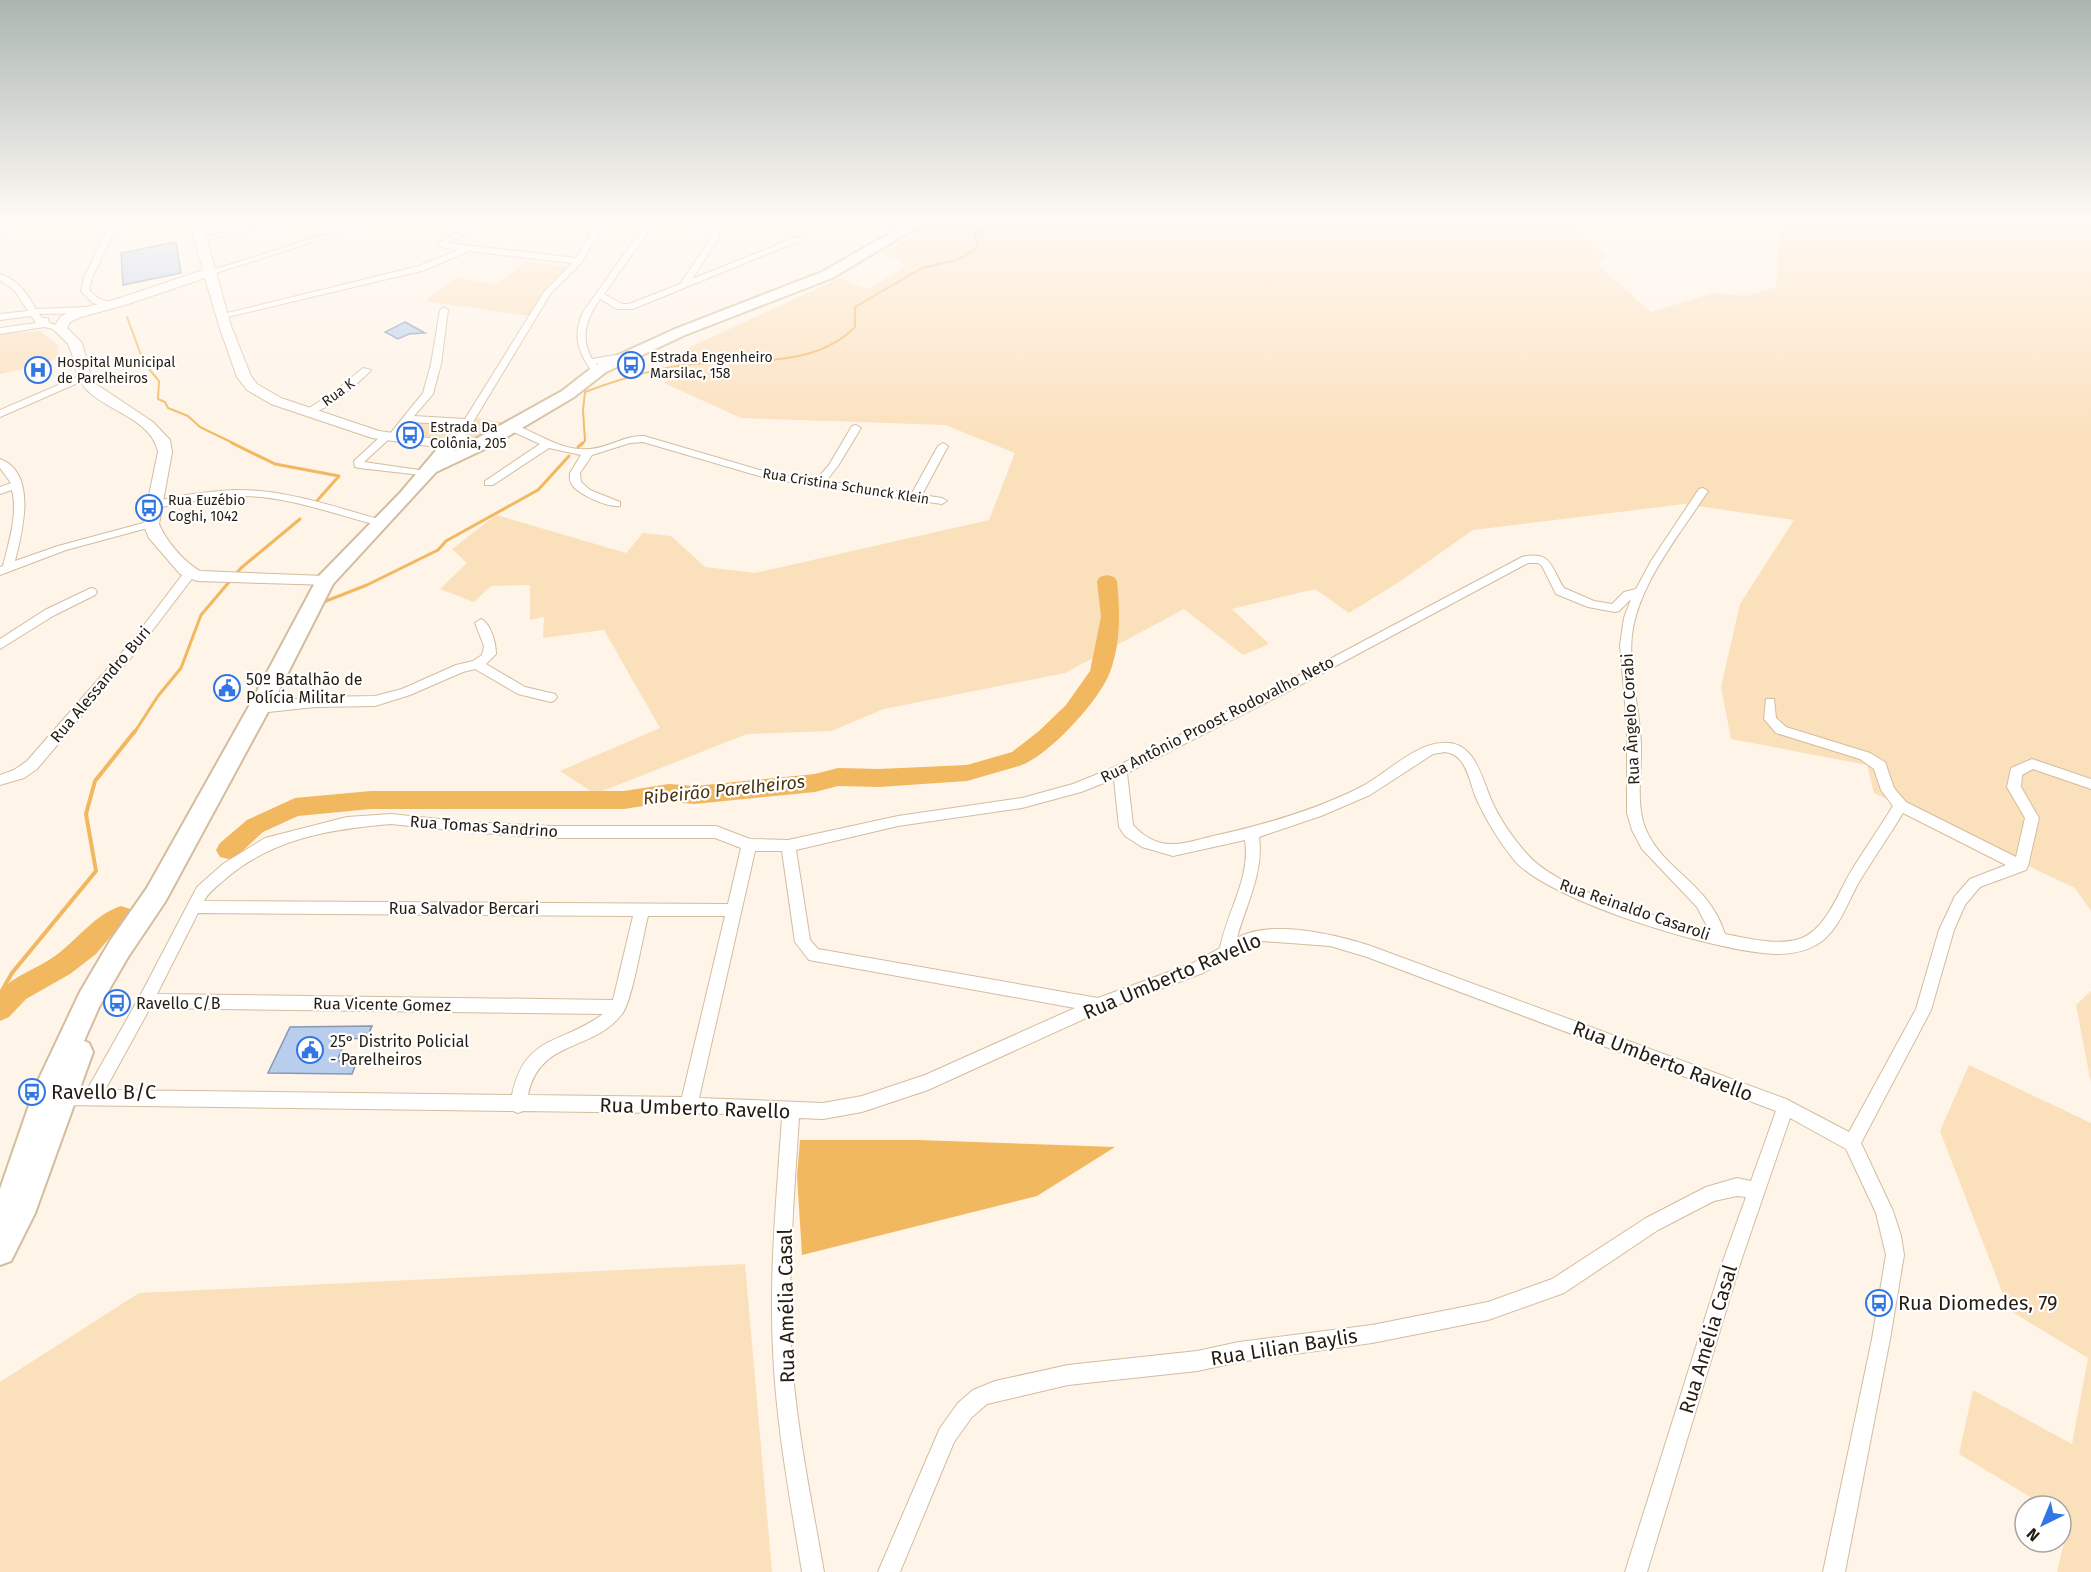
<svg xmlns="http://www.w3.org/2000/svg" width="2091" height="1572" font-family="'Fira Sans',sans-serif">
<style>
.green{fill:#fbe0bc}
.water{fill:#f1b85f}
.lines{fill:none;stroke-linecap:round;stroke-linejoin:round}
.stream-far2{stroke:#f1b85f;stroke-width:2}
.stream-far1{stroke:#f1b85f;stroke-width:3}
.stream{stroke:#f1b85f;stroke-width:4}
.river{fill:#f1b85f;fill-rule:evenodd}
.building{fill:#b9cded;stroke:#8698b6;stroke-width:1.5}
.minor-casing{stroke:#d3bd9e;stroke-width:2}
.secondary-casing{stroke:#d3bd9e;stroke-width:2}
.primary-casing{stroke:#d3bd9e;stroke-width:4}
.minor{fill:#fff;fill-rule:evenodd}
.secondary{fill:#fff;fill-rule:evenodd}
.primary{fill:#fff;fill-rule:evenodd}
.labels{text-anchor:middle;stroke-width:4.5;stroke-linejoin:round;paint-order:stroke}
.far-poi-label{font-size:14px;fill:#251d11;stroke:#fff;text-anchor:start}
.far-street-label{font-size:14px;fill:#251d11;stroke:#fff}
.poi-label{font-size:16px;fill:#251d11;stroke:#fff;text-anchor:start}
.street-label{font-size:16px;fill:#251d11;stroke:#fff}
.water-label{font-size:18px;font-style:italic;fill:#4c340e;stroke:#fff}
.near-street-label{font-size:20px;fill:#251d11;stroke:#fff}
.near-poi-label{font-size:20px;fill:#251d11;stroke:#fff;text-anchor:start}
</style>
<rect width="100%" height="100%" fill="#fef4e8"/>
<g class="green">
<polygon points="737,219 920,219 882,238 892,228 892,224 888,222 844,226 786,219 742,227 739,224 740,221"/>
<polygon points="940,219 1546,219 1556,224 1574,227 1606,257 1597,264 1651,312 1713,293 1746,296 1776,287 1781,219 2074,219 2091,222 2091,911 2075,888 1874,793 1867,765 1731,739 1721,687 1740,604 1794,520 1684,504 1473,530 1399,582 1349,613 1315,589 1232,609 1269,644 1243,655 1184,609 1065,673 884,709 831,731 747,734 595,794 560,771 660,728 604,630 543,638 544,617 530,620 530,585 491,586 474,602 440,589 467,563 452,549 496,515 626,553 643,533 671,536 705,567 755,573 989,520 1015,453 945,425 741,418 664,383 690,347 840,278 867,289 907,266 883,253"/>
<polygon points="526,262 567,267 551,282 529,316 425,301 455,278 497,284"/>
<polygon points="40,331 59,346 57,358 41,365 0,374 0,334"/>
<path d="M477,418l35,6c-13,5 -36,19 -50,14z"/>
<polygon points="412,422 460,425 449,439 402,433"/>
<polygon points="2091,991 2091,1083 2076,1005"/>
<polygon points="1969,1065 2091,1123 2091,1572 2057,1572 2069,1521 2061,1516 2061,1506 2045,1506 1959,1454 1973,1390 2072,1444 2088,1358 2009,1310 1940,1131"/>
<polygon points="745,1264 772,1572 0,1572 0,1382 139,1293"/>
</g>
<polygon class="water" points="800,1140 917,1140 1115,1147 1037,1196 802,1255 797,1176"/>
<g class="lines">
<g class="stream-far2">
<polyline points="127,317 144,363 159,381 158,399 165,402 168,408 188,416 200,427 235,444"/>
<path d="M581,444l4,-3 -2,-31 2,-18c32,-12 64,-22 98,-27 56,-7 129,6 172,-38v-20l67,-39 34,-8 22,-12 -4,-13 21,-16"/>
</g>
<g class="stream-far1">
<polyline points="232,443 275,464 339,476 315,503"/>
<polyline points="578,447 583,443"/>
<polyline points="321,603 367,585 438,550 446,541 538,490 569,456"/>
<polyline points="134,733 158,696 181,668 201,615 241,568 300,519"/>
</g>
<polyline class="stream" points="0,994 12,973 96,871 86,814 95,781 135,731"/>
<g class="river">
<path d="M1107,575l7,2 3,4c3,30 4,62 -7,91 -10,28 -63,86 -91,94l-52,15 -88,6 -41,-1 -23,6 -120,12 -26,-2 -45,7h-253l-73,7 -35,16 -27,25 -8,2 -8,-2 -4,-7 4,-7 27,-23 48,-22 76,-7h253l45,-7 26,2 120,-12 23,-6 41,1 88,-4 45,-13 27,-21 27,-26 24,-34 11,-54 -4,-36 3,-4z"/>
<path d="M121,906l9,3 3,7 -3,7 -18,12 -16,19 -26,20 -44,25 -17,18 -9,4v-30c15,-16 37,-22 55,-35 22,-16 39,-41 66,-50z"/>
</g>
</g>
<g class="building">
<polygon points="176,242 181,273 123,285 121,253"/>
<polygon points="405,322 425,333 409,334 398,339 385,332"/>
<polygon points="372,1026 367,1038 346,1039 337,1061 357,1061 352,1074 268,1073 290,1027"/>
</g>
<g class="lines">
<defs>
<g id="minor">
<polygon points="10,219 18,219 0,235 0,228"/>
<polygon points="112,219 120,219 92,278 89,290 99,299 114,303 115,305 111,308 93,303 81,291 84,278"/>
<polygon points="291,219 305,219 200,241 196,239"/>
<polygon points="374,219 385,219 213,274 206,272"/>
<polygon points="486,219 495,219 448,243 576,258 600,219 608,219 581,263 551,293 473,422 462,445 454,445 453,443 462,425 410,422 395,440 388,440 364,462 426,471 430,472 430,476 359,468 355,467 354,461 382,435 389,435 423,393 431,364 440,310 444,307 448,310 441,364 433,394 414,416 465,419 544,292 572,263 469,251 425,270 223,318 219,315 419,266 458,250 445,248 438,243"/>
<path d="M649,219h8l-53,75 18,10h7l51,-20 29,-43 3,-9 -14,-6 -32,-5 -4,-2 38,3 20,9 -3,10 -25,38 105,-42 7,2 -171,70h-16l-17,-10c-14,20 -20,37 -8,60l23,-4 12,4 -5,3 -26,2v5h-6c-13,-20 -17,-34 -7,-57z"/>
<path d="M0,274c18,6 27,19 36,35l51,-2 4,3 -4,3 -48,1 3,4h6l1,5 14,4v4l-19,-4 -44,7v-6l36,-5 -5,-7 -31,4v-6l28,-3 -13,-20 -15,-11z"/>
<path d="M363,368l8,2c-11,12 -50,46 -65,44v-4l28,-18z"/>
<polygon points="84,374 89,377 87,379 0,417 0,410"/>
<path d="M511,424c27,8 50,28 79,25 19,-1 34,-14 54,-13l126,37 46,7 13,-15 23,-39 4,-1 5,3 -23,38 -12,15 86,12 26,-47 5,-3 5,3 -26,49 20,3 5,3 -5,3 -173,-25 -126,-37 -13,1 -38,12 -12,18 1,9 9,8 30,12v4c-11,2 -44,-12 -49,-23 -2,-3 -1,-7 -1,-10l11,-18 -32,-7 -56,37h-8v-4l55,-37 -33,-15v-4z"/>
<path d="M0,459c38,14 22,74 15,102l43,-15 89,-24 4,-1 5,3 -1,2 -89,24 -66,25v-8l3,-1c6,-25 15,-51 9,-76l-12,4v-7l11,-4 -11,-15z"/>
<path d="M1703,488l5,3c-27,42 -70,93 -76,144 -4,34 8,74 9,109 1,27 -6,60 5,86 18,41 63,53 79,104 23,4 54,13 77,4 26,-11 37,-48 51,-70 13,-21 27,-41 40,-62l-12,-16 -7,-21 -14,-10 -84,-26 -12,-14 2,-20h8l2,19 10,9 84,26 15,9 9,26 12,14 110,55 9,-39 -18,-31 4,-19 21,-9 59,20v10l-58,-20 -11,6 -1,12 18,31 -11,48 -2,4 -46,17 -15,18 -11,25 -23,80 -70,133 32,68 8,25 3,19 -14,84 -45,233h-22l49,-233 14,-84 -10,-42 -30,-64 -56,-31 -49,143 -94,311h-22l98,-311 23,-64 -9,-1 -23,5 -56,29 -94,63 -76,27 -116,23 -133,19 -42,9 -129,14 -81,19 -15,13 -18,25 -54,130h-22l62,-144 18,-25 15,-13 22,-9 73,-16 129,-14 42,-9 133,-17 116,-23 64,-23 94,-61 60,-31 31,-9 14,3 25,-70 -409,-154 -37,-11 -67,-5 -11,4 -49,28 -99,37 -176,80 -66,22 -39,7 -24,-1c-5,76 -11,152 -8,228 4,76 20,151 33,226h-22c-12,-74 -26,-147 -29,-222 -4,-78 4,-156 9,-233l-48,-3 -211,-3 -5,2 -5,-2 -453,-6 -6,-3 -2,-5 2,-5 6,-3 27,1 53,-94 57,-109 26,-23 42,-26 82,-21 44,-3 77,8 83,4h165l34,13 38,1 110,-24 124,-18 51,-14 42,-17 164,-81 243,-129c31,-7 29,12 42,31l30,13 18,3 12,-12 12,-3 15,-28 48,-72zM1528,563h10l4,3 14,28 32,13 27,5 4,-1 12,-12 -7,19 -4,27 7,80v88l5,17 10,19 55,58 12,23c-50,-13 -150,-38 -183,-77 -12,-14 -23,-29 -31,-45 -13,-24 -17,-68 -53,-65 -28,1 -57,32 -83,45 -46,23 -96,37 -146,48 -13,3 -27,8 -40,8 -16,1 -30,-8 -40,-19l-6,-52 160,-81zM1445,752c6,1 11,3 15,8 9,10 11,26 16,38 10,22 23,43 38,62 36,42 206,93 262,94 14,0 28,-2 40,-9 22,-12 31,-42 43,-63 14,-23 30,-46 44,-69l103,52 -36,14 -15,17 -16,34 -23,79 -67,123 -63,-33 -418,-154c-35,-11 -97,-26 -131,-7 9,-34 27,-65 22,-101l62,-21 49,-21 63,-41zM1114,779l5,48 6,9 17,11 31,9 72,-16c6,37 -18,72 -25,108l-27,15 -95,35 -280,-49 -8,-9 -14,-90 102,-24 124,-18 59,-16zM391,824l77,8 83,6h164l26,10 -13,56 -524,-3c4,-8 12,-14 19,-20 47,-42 107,-52 168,-57zM755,851h27l13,91 14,18 266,48 -150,67 -63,21 -39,7 -124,-5zM198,913l435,3 -20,84 -456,-6zM648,916h77l-43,181 -154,-2c12,-57 64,-42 94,-81 10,-12 21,-79 26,-98zM150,1008l453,6c-42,31 -78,20 -91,81l-407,-5z"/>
<path d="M233,490c52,-1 102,17 152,31l1,2 -5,3c-46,-11 -91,-30 -139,-30 -29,0 -58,7 -86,12l-5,-3c11,-9 65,-14 82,-15z"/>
<polygon points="190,569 196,573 194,576 139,648 37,769 24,778 0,785 0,775 14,770 27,761 131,642 186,570"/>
<polygon points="91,588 95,589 97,592 95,595 53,616 0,649 0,639 45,610"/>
<path d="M481,619c10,5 15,24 15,35l-10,10 39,23 30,7 2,3 -2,3 -4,2 -33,-8 -43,-25 -12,3 -53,23 -35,11 -60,1 -56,6 -6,-5 6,-5 56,-6 60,-1 27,-7 54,-24 17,-4 9,-6 2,-9 -9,-23z"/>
</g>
<path id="secondary" d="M189,219h12l30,107 20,50 6,8 24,14 98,33 71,10 7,4 -7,4 -78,-11 -101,-34 -24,-14 -10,-13 -18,-51 -14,-48 -80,27 -44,12 -11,5 -3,6 15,15 9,34 5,7 57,38 17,18 2,12 -13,72c7,17 25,38 41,47l125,5 6,1 2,4 -2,4 -134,-4 -17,-7 -31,-36 -6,-14 15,-72c-6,-33 -52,-41 -72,-63 -12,-12 -10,-28 -17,-43 -3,-6 -11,-11 -16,-17l7,-12 11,-6 46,-12 86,-29z"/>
<polygon id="primary" points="915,219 931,219 832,278 685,335 606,372 574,397 495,444 436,472 333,584 270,708 165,902 128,957 99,1007 84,1041 89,1043 93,1052 35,1213 11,1261 0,1265 0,1189 36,1085 80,992 110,941 147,888 248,708 318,577 400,493 444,441 456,441 458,445 454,451 562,391 594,366 675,329 822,272"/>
</defs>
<use href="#minor" class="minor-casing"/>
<use href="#secondary" class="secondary-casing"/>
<use href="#primary" class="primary-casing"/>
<use href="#minor" class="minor"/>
<use href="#secondary" class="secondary"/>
<use href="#primary" class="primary"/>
</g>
<linearGradient id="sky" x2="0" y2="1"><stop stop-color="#abb6b1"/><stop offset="0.5" stop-color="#fffaf5"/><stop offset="1" stop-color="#fffaf5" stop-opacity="0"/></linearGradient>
<rect width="2091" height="439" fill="url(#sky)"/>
<defs>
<symbol id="bus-ring" viewBox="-11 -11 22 22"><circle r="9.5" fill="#fff" stroke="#3276e3" stroke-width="1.5"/><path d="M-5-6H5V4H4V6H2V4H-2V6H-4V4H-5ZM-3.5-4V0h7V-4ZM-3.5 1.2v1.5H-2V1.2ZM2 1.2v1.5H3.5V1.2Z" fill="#3276e3"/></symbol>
<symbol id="hospital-ring" viewBox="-11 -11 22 22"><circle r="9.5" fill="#fff" stroke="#3276e3" stroke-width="1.5"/><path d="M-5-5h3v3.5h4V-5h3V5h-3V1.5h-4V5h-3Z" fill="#3276e3"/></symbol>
<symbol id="civic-ring" viewBox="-11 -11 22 22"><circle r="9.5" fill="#fff" stroke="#3276e3" stroke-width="1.5"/><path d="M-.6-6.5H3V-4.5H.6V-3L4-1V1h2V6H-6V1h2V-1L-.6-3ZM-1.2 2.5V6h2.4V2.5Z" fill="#3276e3"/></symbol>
</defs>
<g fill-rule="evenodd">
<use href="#bus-ring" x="616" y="350" width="30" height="30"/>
<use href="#hospital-ring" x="23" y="355" width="30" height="30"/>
<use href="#bus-ring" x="395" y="420" width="30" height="30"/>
<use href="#bus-ring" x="134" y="493" width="30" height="30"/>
<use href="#civic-ring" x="212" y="673" width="30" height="30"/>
<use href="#bus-ring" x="102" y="988" width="30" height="30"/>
<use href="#civic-ring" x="295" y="1035" width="30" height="30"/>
<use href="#bus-ring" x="17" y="1077" width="30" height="30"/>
<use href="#bus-ring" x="1864" y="1288" width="30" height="30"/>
</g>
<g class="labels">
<g class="far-poi-label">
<text x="650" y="362">Estrada Engenheiro<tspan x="650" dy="16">Marsilac, 158</tspan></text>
<text x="57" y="367">Hospital Municipal<tspan x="57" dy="16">de Parelheiros</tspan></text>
<text x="430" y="432">Estrada Da<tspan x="430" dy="16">Colônia, 205</tspan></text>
<text x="168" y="505">Rua Euzébio<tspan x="168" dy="16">Coghi, 1042</tspan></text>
</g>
<g class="far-street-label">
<text transform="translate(338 392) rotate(-36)" y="5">Rua K</text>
<text transform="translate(846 486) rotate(9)" y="5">Rua Cristina Schunck Klein</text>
</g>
<g class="poi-label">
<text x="246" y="685">50º Batalhão de<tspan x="246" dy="18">Polícia Militar</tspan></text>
<text x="136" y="1009">Ravello C/B</text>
<text x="330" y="1047">25° Distrito Policial<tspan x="330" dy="18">- Parelheiros</tspan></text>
</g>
<g class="street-label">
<text transform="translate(100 684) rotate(-50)" y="6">Rua Alessandro Buri</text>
<text transform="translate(1217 719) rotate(-27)" y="6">Rua Antônio Proost Rodovalho Neto</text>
<text transform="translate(1630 719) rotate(-93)" y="6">Rua Ângelo Corabi</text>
<text transform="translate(484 826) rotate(4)" y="6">Rua Tomas Sandrino</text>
<text x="464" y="914">Rua Salvador Bercari</text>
<text transform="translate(1635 909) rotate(19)" y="6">Rua Reinaldo Casaroli</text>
<text transform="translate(382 1004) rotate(1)" y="6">Rua Vicente Gomez</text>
</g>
<g class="water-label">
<text transform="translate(724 790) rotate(-6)" y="6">Ribeirão Parelheiros</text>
</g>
<g class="near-street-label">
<text transform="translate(1172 976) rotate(-23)" y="7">Rua Umberto Ravello</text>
<text transform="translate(1663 1061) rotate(21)" y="7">Rua Umberto Ravello</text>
<text transform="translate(695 1108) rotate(2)" y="7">Rua Umberto Ravello</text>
<text transform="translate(786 1306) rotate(-91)" y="7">Rua Amélia Casal</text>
<text transform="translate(1708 1339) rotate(-73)" y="7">Rua Amélia Casal</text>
<text transform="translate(1284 1347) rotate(-9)" y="7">Rua Lilian Baylis</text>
</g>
<g class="near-poi-label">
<text x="51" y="1099">Ravello B/C</text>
<text x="1898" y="1310">Rua Diomedes, 79</text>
</g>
</g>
<g transform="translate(2043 1524) rotate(223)"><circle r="28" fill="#ffffff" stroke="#a8a5a0" stroke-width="1.5"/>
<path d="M0-4.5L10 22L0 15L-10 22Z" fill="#3276e3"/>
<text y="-9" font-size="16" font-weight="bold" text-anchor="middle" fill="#251d11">N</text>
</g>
</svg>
